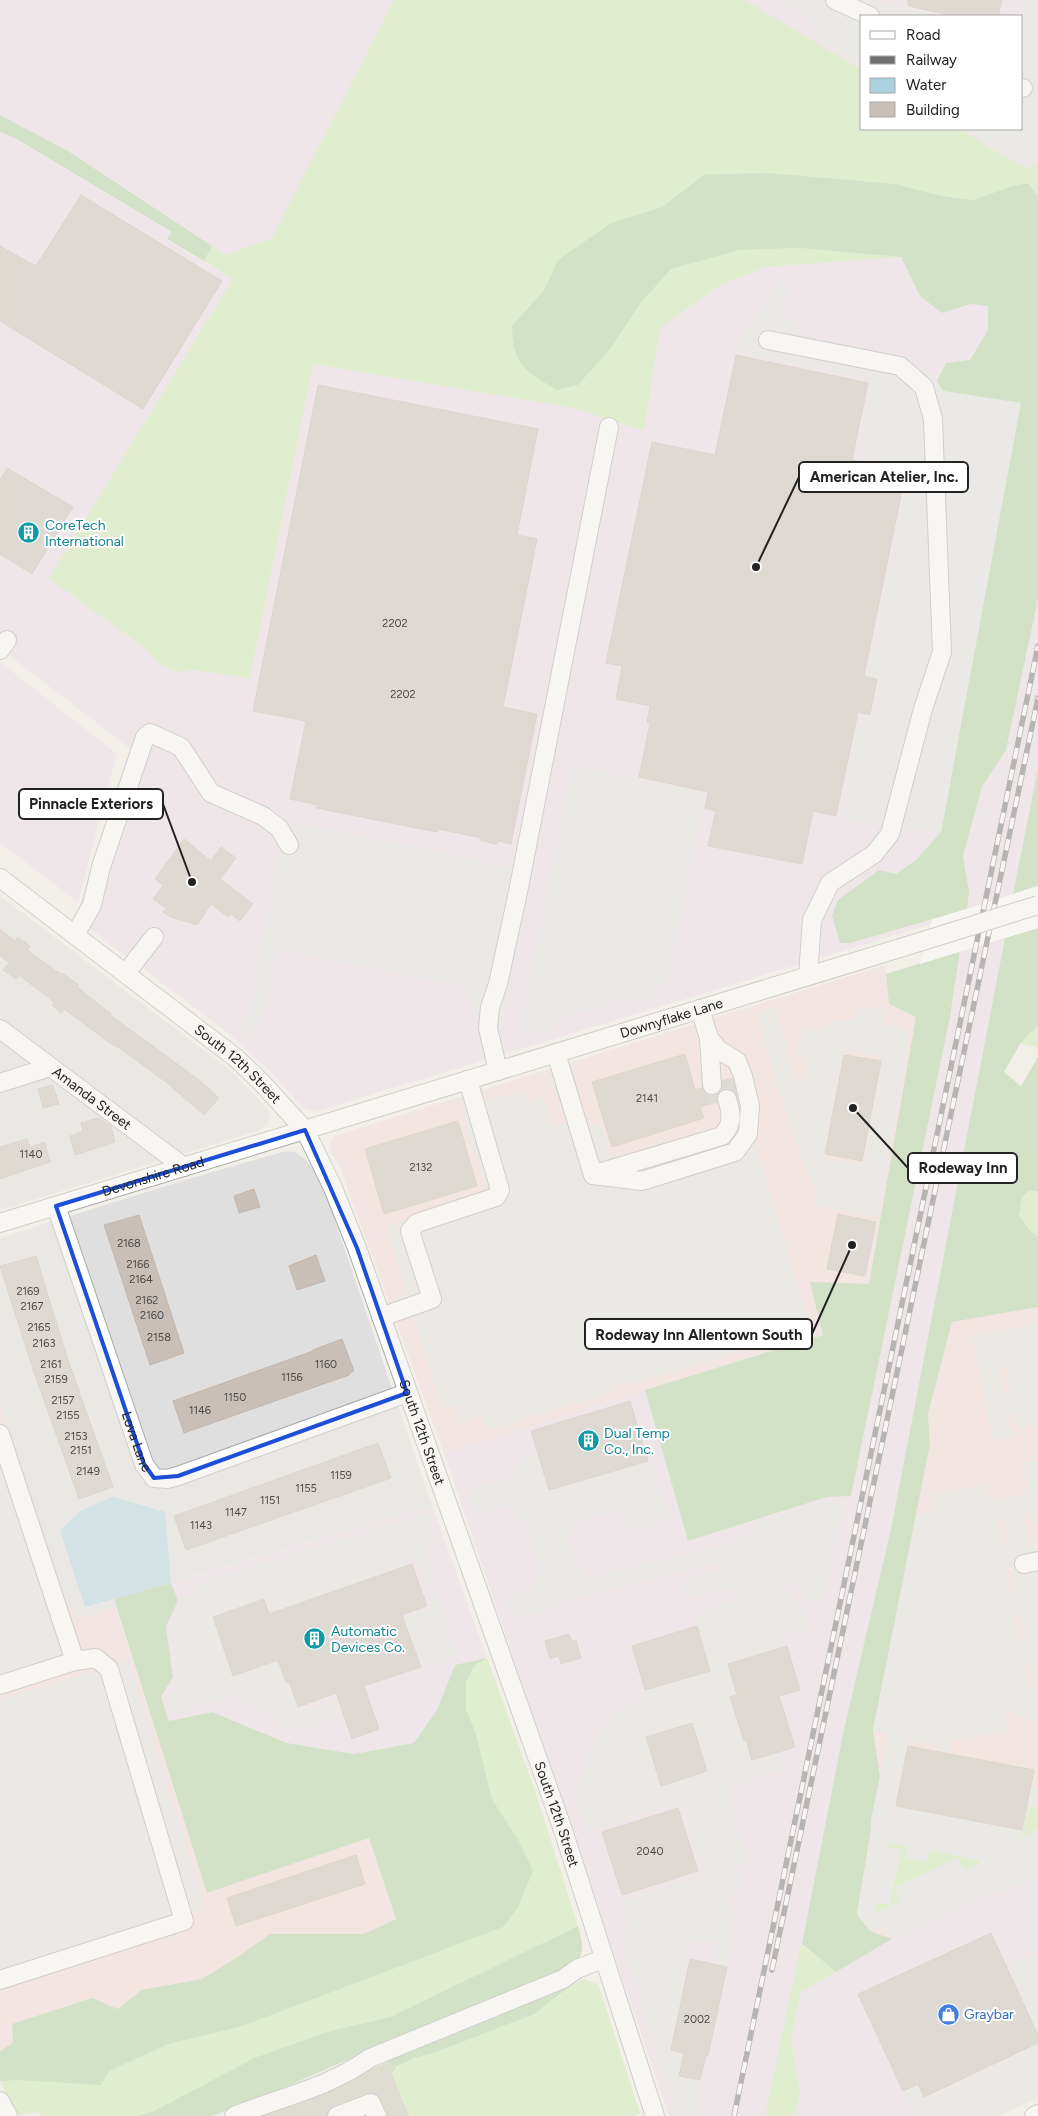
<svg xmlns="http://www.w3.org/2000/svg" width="1038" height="2116" font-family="Figtree,sans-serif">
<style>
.residential{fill:#e0dfdf}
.commercial{fill:#f2dad9}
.industrial{fill:#ebdbe8}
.construction{fill:#c7c7b4}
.grass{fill:#cdebb0}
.forest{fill:#add19e}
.parking{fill:#e2e2e2;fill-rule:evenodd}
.water{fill:#aad3df}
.pier{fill:#fff}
.building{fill:#c7bfb8;stroke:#c4b6ab}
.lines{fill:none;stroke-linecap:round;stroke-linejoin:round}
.minor-tunnel{stroke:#c8c6c1;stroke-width:18;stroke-dasharray:18 9;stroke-linecap:butt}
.minor-casing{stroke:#a9a9a9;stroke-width:20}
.minor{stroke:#fff;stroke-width:18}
.rail-casing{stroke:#707070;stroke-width:5.5}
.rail{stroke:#fff;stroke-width:4;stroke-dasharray:11;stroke-linecap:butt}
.minor-bridge-casing{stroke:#a9a9a9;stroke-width:20;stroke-linecap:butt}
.minor-bridge{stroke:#fff;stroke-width:18}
.marked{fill:none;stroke:#1d4ed8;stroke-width:4;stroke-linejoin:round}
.labels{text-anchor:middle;stroke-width:4;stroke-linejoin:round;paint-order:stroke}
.number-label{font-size:11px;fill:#4b4948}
.culture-label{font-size:14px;fill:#0d838f;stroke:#fff;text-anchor:start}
.street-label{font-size:14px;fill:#222;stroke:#fff}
.shop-label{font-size:14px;fill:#366cbe;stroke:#fff;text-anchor:start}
.leader{fill:none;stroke:#222;stroke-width:2}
.callout-dot{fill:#222;stroke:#fff;stroke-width:2}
.callout{fill:#fff;stroke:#222;stroke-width:2}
.callout-label{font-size:15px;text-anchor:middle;font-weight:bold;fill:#222}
</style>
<rect width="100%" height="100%" fill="#f2efe9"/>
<g class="residential">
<polygon points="0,896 230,1070 268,1109 270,1118 268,1123 258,1131 0,1210"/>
<polygon points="286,1151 295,1152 305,1159 316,1172 325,1191 432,1506 114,1599 116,1608 80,1618 68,1606 52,1570 0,1404 0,1238 185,1180"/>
</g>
<g class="commercial">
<polygon points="885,965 889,1004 917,1017 869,1284 823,1335 444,1453 340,1168 330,1150 330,1142 334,1136"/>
<polygon points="1038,1307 1038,1875 892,1939 870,1931 857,1914 880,1776 873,1730 930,1444 928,1414 952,1322"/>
<polygon points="0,1404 52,1570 68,1606 80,1618 116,1608 207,1893 369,1838 396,1919 364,1934 270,1934 239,1956 202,1979 141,1990 118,2009 92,1998 0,2051"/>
</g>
<g class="industrial">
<polygon points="0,0 394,0 272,239 226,255 68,151 0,115"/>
<polygon points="745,0 1038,0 1038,163 1028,170 959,129 1022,129 1022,16 862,16 862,70"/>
<polygon points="0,132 15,138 172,232 167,240 233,279 49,578 147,650 158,663 176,672 194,670 250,678 313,364 574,408 644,431 660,328 720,285 765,267 901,257 920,295 942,313 972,304 988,306 988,330 970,360 1038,409 931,924 314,1112 301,1106 271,1072 228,1033 73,916 77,913 131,749 4,652 0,658"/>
<polygon points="1038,599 1038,768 891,1529 844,1729 811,1901 765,2116 669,2116 444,1453 645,1390 688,1541 827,1497 851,1496 950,1017 969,892 963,856 982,787 1006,750"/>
<polygon points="0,662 117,754 78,902 0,843"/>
<polygon points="432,1506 487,1658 455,1665 437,1710 415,1743 354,1754 287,1743 212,1712 169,1721 161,1697 173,1677 166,1627 178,1600 171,1583"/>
<polygon points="1038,1875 1038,2098 998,2116 795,2116 800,2093 791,2039 801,1992 892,1939"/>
</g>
<polygon class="construction" points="388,2062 409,2116 259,2116 370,2070"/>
<g class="grass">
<polygon points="394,0 745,0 862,70 862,129 959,129 1027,169 1038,163 1038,196 1028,183 1012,186 974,200 937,195 896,184 770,173 705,174 662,207 611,223 559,260 544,290 512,326 578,385 611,348 640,304 671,269 740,250 799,248 901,257 765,267 720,285 660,328 644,431 574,408 313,364 250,678 194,670 176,672 158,663 147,650 49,578 233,279 204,261 212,246 226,255 272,238"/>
<polygon points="1038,1025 1038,1051 1035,1047 1020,1044"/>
<polygon points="1030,1190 1038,1191 1038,1237 1031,1232 1019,1216 1022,1197"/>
<polygon points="487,1658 534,1788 578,1926 390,2017 330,2031 254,2058 154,2111 139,2116 40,2116 38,2112 16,2116 0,2081 109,2071 169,2044 243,2026 395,1968 519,1841 492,1799 476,1734 466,1709 466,1683 474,1666"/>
<polygon points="1027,1806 1038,1808 1038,1830 1021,1837"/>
<polygon points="889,1842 908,1847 906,1858 930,1850 978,1860 980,1863 964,1871 958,1858 895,1888 900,1901 878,1912 875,1911 875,1903 890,1904 901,1850 888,1846"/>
<polygon points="801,1944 836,1972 801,1992 791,2039 800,2093 795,2116 765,2116"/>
<path d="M584,1979l14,5 42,129 -4,3h-227l-17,-43c11,-16 35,-17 51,-23 36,-15 72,-30 106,-48 12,-6 21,-18 35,-23z"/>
</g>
<g class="forest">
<polygon points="0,115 68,151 212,246 204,261 167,239 172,232 15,138 0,132"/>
<path d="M770,173l126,11 41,11 36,5 39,-14 16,-3 10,13v403l-32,151 -24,37 -19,69 6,36 -2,17 -117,34h-10l-8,-28 6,-15 41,-30 17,4 19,-13 26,-29 79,-429 -78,-12 -5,-10 9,-18 24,-3 18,-30v-24l-17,-2 -29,9 -22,-17 -19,-39 -102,-9 -59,2 -69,19 -31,35 -29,44 -33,37 -21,5c-32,-20 -44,-23 -45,-64l32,-36 14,-30 53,-37 51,-16 43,-33z"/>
<polygon points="1038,768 1038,886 1013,894"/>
<polygon points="1038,928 1038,1025 1020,1044 1004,1072 1021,1086 1038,1057 1038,1191 1030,1190 1022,1197 1019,1216 1031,1232 1038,1237 1038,1307 952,1322 928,1414 930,1444 873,1730 880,1776 857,1914 870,1931 892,1939 836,1972 802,1944 844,1729 891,1529 1005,938"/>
<polygon points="960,951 950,1017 851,1496 827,1497 688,1541 645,1390 823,1335 810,1282 869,1284 916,1017 889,1004 886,974"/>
<polygon points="171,1583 178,1600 166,1627 173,1677 161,1697 169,1721 212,1712 287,1743 354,1754 414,1743 437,1710 455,1665 487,1658 474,1666 466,1683 466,1709 476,1734 492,1799 519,1841 533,1871 517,1909 503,1927 243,2026 169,2044 109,2071 101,2085 18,2080 0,2081 0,2051 13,2043 12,2024 92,1998 118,2009 141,1990 202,1979 239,1956 270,1934 364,1934 396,1919 369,1838 207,1893 114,1599"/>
<path d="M578,1926c7,26 7,29 -14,47l-205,82 -85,37 -62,24h-73l15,-5 100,-53 76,-27 60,-14z"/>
<polygon points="576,1982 534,2014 434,2053 414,2058 397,2066 392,2073 388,2062 389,2058 545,1992"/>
</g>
<g class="parking">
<polygon points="780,0 868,0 944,16 862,16 862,66 812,36 818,25"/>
<polygon points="1021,0 1038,0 1038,159 1026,167 964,129 1022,129 1022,16 1018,16"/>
<polygon points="776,282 789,283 784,312 806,342 912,362 929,371 943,391 1021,403 941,832 840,820 859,716 872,717 875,697 864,694 910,469 858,457 872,380 737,353 743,332 770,300"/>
<polygon points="573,765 704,793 667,986 653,985 651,988 654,999 637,1004 635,1001 626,998 557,1019 552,1025 552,1030 535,1035 531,1032 520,1030"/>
<polygon points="293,822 509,867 533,870 503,1017 501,1035 504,1044 479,1052 477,1017 473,1005 464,991 458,986 281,949 276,953 263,1013 256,1030 250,1040 238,1029 249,1015 278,858"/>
<path d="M859,1006l26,4 -2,15 25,4 1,9 -31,179 -63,-12 1,-6 -2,-14 -10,-20 -25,-74 -22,-78 19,-6 18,68 7,6 4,-1 4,-21 -13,-4 8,-28 14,4 13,-10 23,-2zM846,1050l33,6 3,4 -18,103 -6,2 -31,-6 -4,-4 19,-102z"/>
<polygon points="576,1068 576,1091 588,1127 601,1124 611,1156 650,1172 754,1138 806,1314 806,1321 801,1334 630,1384 625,1380 614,1386 607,1394 493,1428 486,1428 481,1414 469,1417 458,1426 456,1425 457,1404 442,1409 414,1318 408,1316 404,1319 396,1299 404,1295 406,1290 386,1226 484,1196 487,1187 467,1135 466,1119 461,1104 481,1097 485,1100 526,1092 529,1101 542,1096 553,1127 566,1122 557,1094 547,1077"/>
<path d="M1038,1324v100l-19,3 -2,-11 -2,-4 -4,1 -4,3 2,12 3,4 8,4 -30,4 2,-2 -19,-102zM1003,1366l4,2 3,26h-6l-1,-2 -4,-23z"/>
<polygon points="537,1451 549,1490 651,1460 670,1519 630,1533 621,1508 570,1524 567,1542 579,1571 586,1575 593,1576 735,1543 751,1531 759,1521 825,1500 843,1505 821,1607 786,1581 779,1585 804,1609 810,1631 783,1631 782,1636 787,1646 728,1665 737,1695 730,1698 743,1740 746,1740 752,1760 779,1752 784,1769 727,1788 749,1862 737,1865 742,1888 730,1894 725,1900 733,1917 727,1967 715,1965 716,1942 710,1938 696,1941 690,1944 681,1987 684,1988 671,2050 684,2053 682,2080 690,2081 691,2078 700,2080 697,2116 676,2116 620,1933 627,1931 630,1924 621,1902 704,1876 680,1802 587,1831 576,1798 589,1751 600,1732 619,1711 641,1701 645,1690 710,1671 697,1626 696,1614 733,1602 734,1596 731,1586 686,1599 681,1581 725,1568 712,1563 588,1594 514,1620 505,1600 532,1589 537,1579 539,1566 534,1547 524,1523 517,1515 507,1507 500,1505 476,1515 468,1493 513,1474 520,1462 526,1456"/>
<polygon points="0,1456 64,1660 0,1679"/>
<path d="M1038,1461v65h-2l-3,-13h-8l-2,4 6,32 7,1 2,-2v32h-2l2,11v132l-29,-12 -3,2v5l2,13 -55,9 -3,13 -13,-3 1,-7 -3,-1 -1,3 -26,-5 -17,83h2l3,-17 126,24v7l16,-7v45l-146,64 -7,-13 -15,5 -13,-17 13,-69 1,-25 17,-83 -3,-3 -12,-4 44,-217 16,1 2,-4 -3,-15 53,-10 2,13 4,2 36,-7 1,-4 -5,-26zM999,1519l5,2 4,22 -2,3 -3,-1 -5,-23zM1007,1565h4l5,24 -2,3 -4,-1 -4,-23zM1016,1614l4,2 5,22 -2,3h-4l-5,-24zM1025,1662l5,2 4,22 -1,4 -5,-1 -4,-23zM889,1842l19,5 -3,11 22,4 3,-12 48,10 2,3 -16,8 -6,-13 -63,29 5,14 -22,11 -3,-1v-8l2,-1 13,2 11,-54 -12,-4z"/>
<polygon points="427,1513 437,1538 425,1545 425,1557 458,1657 438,1665 433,1662 421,1666 404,1618 429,1609 432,1606 432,1601 419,1563 411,1560 407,1561 408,1565 269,1614 264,1599 213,1617 233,1676 281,1659 285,1682 289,1681 298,1707 306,1710 338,1698 344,1716 298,1731 290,1729 281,1725 262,1710 231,1695 173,1715 167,1695 176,1690 178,1686 170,1627 181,1603 194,1590 222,1576"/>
<polygon points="128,1660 205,1909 0,1971 0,1700"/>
<polygon points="1031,1788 1038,1789 1038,1808 1027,1806"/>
<polygon points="1038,1953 1038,2028 1009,1966"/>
<polygon points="1038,2044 1038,2098 998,2116 914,2116 902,2092 918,2085 924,2098 984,2071 984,2069 998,2062 999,2065 1008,2061 1008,2058"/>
</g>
<polygon class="water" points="113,1497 165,1512 171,1583 85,1607 60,1530 82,1510"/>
<polygon class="pier" points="1038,886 1038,928 920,964 932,920"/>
<g class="building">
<polygon points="908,0 1002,0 998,16 956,16 908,6"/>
<polygon points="81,195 222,281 143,409 0,321 0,246 36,266"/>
<polygon points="736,355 868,383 852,460 906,471 864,676 877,679 870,715 858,712 836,816 813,811 802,864 708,846 716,811 705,809 708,792 639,777 650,723 647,722 650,706 616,699 622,666 606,663 652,442 715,455"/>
<polygon points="318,385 538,429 517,535 537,539 503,707 537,714 511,844 498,841 497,844 481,841 482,838 438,829 438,832 406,826 317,808 318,805 290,799 306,721 253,711"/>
<polygon points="7,468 73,507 32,574 0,554 0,480"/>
<polygon points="184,839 211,861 221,847 236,858 220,879 253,904 240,921 231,914 228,917 211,904 197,925 171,917 163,912 166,908 153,899 163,885 155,879"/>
<polygon points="0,929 15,941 18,937 30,946 27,950 49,966 61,974 62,973 79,985 77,987 111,1014 110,1015 198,1079 219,1098 204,1115 166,1082 115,1045 114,1046 64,1009 61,1013 52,1005 54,1002 19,975 16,979 3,970 9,963 0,956"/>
<polygon points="685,1054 695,1090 702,1088 708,1095 718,1094 717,1102 700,1107 704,1118 612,1147 592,1082"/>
<polygon points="844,1055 881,1061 862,1161 825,1154"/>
<polygon points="733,1078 736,1095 730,1089 721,1091 722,1081"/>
<polygon points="53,1085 59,1104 43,1108 38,1089"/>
<polygon points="98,1118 111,1126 115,1142 75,1155 70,1136 83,1131 81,1123"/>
<polygon points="458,1121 477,1186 384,1214 365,1149"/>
<polygon points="27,1139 30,1147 45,1142 50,1162 0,1179 0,1147"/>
<polygon points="254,1189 260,1207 239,1213 234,1196"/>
<polygon points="838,1214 876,1222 865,1276 827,1269"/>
<polygon points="139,1215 184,1353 150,1365 104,1225"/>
<polygon points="316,1255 325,1281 297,1290 289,1266"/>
<polygon points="36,1256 67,1357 113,1487 79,1499 32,1366 0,1266"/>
<polygon points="342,1339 354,1371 349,1373 349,1375 184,1433 173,1401 313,1351 313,1350"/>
<polygon points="630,1401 648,1461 549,1490 531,1431"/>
<polygon points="378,1443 391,1478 186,1550 174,1516"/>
<polygon points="412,1564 427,1606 402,1615 421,1667 364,1686 379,1729 352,1739 336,1693 298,1707 289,1681 286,1682 278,1660 233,1676 213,1617 264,1599 269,1614"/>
<polygon points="697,1626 710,1671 645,1690 632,1646"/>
<polygon points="569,1634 572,1641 576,1640 581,1658 561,1664 559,1656 550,1659 545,1641"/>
<polygon points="787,1646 800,1690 779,1696 795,1747 752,1760 746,1740 744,1741 730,1697 737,1695 728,1664"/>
<polygon points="692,1723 707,1771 661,1786 646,1737"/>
<polygon points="908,1746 1034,1770 1022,1830 896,1806"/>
<polygon points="678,1808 698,1871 622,1895 602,1832"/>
<polygon points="356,1855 365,1884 236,1926 227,1898"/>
<polygon points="991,1933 1038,2035 1038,2043 924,2097 918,2084 903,2091 858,1994"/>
<polygon points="690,1959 727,1967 708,2056 706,2055 700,2080 679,2076 684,2053 671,2050"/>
</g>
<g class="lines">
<g class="minor-tunnel">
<polyline points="734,1078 739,1095"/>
<polyline points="712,1085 718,1102"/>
</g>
<defs>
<g id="minor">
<polyline points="835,0 870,16"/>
<polyline points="1022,88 1023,88"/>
<polyline points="768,340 900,366 924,387 933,419 942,652 923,709 890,834 874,854 830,883 812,920 808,976"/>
<polyline points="0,650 7,640"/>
<path id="s1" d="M0,878l236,180 26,25 43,47 28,58 24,60 206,582 92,286"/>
<polyline points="75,935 92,905 101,867 145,737 150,733 181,747 211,793 263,816 279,828 289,845"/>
<polyline points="126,973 154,937"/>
<path id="s2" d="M0,1029l184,138"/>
<polyline points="709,1038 712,1085"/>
<polyline points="556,1053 593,1175"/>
<polyline points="498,1071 488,1028 490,1007 498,984 518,892 609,427"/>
<polyline points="0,1083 50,1067"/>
<path d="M598,1173l124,-37c11,-12 10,-22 5,-37"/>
<polyline points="593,1175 642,1181 735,1152 748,1134 750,1106 743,1076 737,1061 719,1050 709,1038 700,1009"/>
<path id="s3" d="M56,1206l88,258 10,14 13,1 11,-3 229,-83"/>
<path id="s4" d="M0,1223l923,-282"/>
<polyline points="381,1317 432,1299 410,1231 417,1223 496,1197 500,1190 468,1080"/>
<polyline points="0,1434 75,1661 0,1685"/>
<polyline points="1024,1564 1038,1561"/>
<polyline points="0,1980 184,1921 109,1669 96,1658 75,1661"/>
<polyline points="0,2101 8,2116"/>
<path d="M234,2116c47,-19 94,-28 136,-58l193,-79 14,-10 26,-10"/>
<polyline points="337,2116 371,2103 377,2116"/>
<polyline points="1034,2116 1038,2114"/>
</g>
</defs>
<use href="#minor" class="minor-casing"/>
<use href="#minor" class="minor"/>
<defs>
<g id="rail">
<polyline points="772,1970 1038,698"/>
<polyline points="734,2116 1038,646"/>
</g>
</defs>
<use href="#rail" class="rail-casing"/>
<use href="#rail" class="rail"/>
<defs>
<polyline id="minor-bridge" points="923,941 1038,905"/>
</defs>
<use href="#minor-bridge" class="minor-bridge-casing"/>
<use href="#minor-bridge" class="minor-bridge"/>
</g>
<path d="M0 0H1038V2116H0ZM305,1130l52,118 50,145 -229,83 -24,2 -10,-14 -88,-258z" fill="#f2efe9" fill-opacity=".55" fill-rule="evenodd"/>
<path class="marked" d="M305,1130l52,118 50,145 -229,83 -24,2 -10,-14 -88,-258z"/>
<defs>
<symbol id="building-disc" viewBox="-11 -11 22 22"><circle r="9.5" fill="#0f9aa8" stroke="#fff"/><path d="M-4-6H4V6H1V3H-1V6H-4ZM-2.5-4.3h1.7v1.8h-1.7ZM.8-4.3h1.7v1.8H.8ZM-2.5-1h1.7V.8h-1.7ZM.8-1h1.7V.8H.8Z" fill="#fff"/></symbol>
<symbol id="shop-disc" viewBox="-11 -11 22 22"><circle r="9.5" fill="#3f7fe0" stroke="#fff"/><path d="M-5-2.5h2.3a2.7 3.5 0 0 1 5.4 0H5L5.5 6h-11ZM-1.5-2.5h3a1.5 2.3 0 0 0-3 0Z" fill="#fff"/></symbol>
</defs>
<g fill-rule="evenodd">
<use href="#building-disc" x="16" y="520" width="25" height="25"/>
<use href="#building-disc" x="576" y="1428" width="25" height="25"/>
<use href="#building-disc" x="302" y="1626" width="25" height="25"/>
<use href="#shop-disc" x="936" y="2002" width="25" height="25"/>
</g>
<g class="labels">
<g class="number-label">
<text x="395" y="627">2202</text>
<text x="403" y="698">2202</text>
<text x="647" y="1102">2141</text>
<text x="31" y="1158">1140</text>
<text x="421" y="1171">2132</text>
<text x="129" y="1247">2168</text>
<text x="138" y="1268">2166</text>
<text x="141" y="1283">2164</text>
<text x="28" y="1295">2169</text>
<text x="147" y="1304">2162</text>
<text x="32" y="1310">2167</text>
<text x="152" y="1319">2160</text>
<text x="39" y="1331">2165</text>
<text x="159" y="1341">2158</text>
<text x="44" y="1347">2163</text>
<text x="51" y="1368">2161</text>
<text x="326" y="1368">1160</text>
<text x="292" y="1381">1156</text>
<text x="56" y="1383">2159</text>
<text x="235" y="1401">1150</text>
<text x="63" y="1404">2157</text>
<text x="200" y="1414">1146</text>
<text x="68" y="1419">2155</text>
<text x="76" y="1440">2153</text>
<text x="81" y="1454">2151</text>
<text x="88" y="1475">2149</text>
<text x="341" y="1479">1159</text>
<text x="306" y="1492">1155</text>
<text x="270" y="1504">1151</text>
<text x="236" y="1516">1147</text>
<text x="201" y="1529">1143</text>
<text x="650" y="1855">2040</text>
<text x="697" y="2023">2002</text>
</g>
<g class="culture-label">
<text x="45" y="530">CoreTech<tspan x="45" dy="16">International</tspan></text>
<text x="604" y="1438">Dual Temp<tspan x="604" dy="16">Co., Inc.</tspan></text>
<text x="331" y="1636">Automatic<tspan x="331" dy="16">Devices Co.</tspan></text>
</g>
<g class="street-label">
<text dy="5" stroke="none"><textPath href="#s4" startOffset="702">Downyflake Lane</textPath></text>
<text dy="5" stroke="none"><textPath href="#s1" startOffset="302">South 12th Street</textPath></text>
<text dy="5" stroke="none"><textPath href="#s2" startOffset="115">Amanda Street</textPath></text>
<text dy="5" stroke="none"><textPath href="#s4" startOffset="160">Devonshire Road</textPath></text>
<text dy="5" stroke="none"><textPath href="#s1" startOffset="721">South 12th Street</textPath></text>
<text dy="5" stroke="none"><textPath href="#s3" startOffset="249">Lova Lane</textPath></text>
<text dy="5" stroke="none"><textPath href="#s1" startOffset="1126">South 12th Street</textPath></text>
</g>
<g class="shop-label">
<text x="964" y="2019">Graybar</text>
</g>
</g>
<path class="leader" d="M756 567L799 477M192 882L163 804M853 1108L908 1168M852 1245L812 1334"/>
<g class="callout-dot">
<circle cx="756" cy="567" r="5"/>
<circle cx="192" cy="882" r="5"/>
<circle cx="853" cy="1108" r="5"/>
<circle cx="852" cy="1245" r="5"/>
</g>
<g class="callout">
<rect x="799" y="462" width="169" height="30" rx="5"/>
<rect x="19" y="789" width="144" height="30" rx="5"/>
<rect x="908" y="1153" width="109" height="30" rx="5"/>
<rect x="585" y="1319" width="227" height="30" rx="5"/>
</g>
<g class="callout-label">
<text x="884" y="482">American Atelier, Inc.</text>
<text x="91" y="809">Pinnacle Exteriors</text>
<text x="963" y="1173">Rodeway Inn</text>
<text x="699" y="1340">Rodeway Inn Allentown South</text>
</g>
<rect x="860" y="15" width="162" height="115" fill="#ffffff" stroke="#a7a7a7"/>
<rect x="870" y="31" width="25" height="8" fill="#ffffff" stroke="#a7a7a7"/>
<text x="906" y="40" font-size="15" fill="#222222">Road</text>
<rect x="870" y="56" width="25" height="8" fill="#707070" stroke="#a7a7a7"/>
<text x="906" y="65" font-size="15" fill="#222222">Railway</text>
<rect x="870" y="78" width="25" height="15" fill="#aad3df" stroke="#a7a7a7"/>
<text x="906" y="90" font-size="15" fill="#222222">Water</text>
<rect x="870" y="102" width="25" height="15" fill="#c7bfb8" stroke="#a7a7a7"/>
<text x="906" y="115" font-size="15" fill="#222222">Building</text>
</svg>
